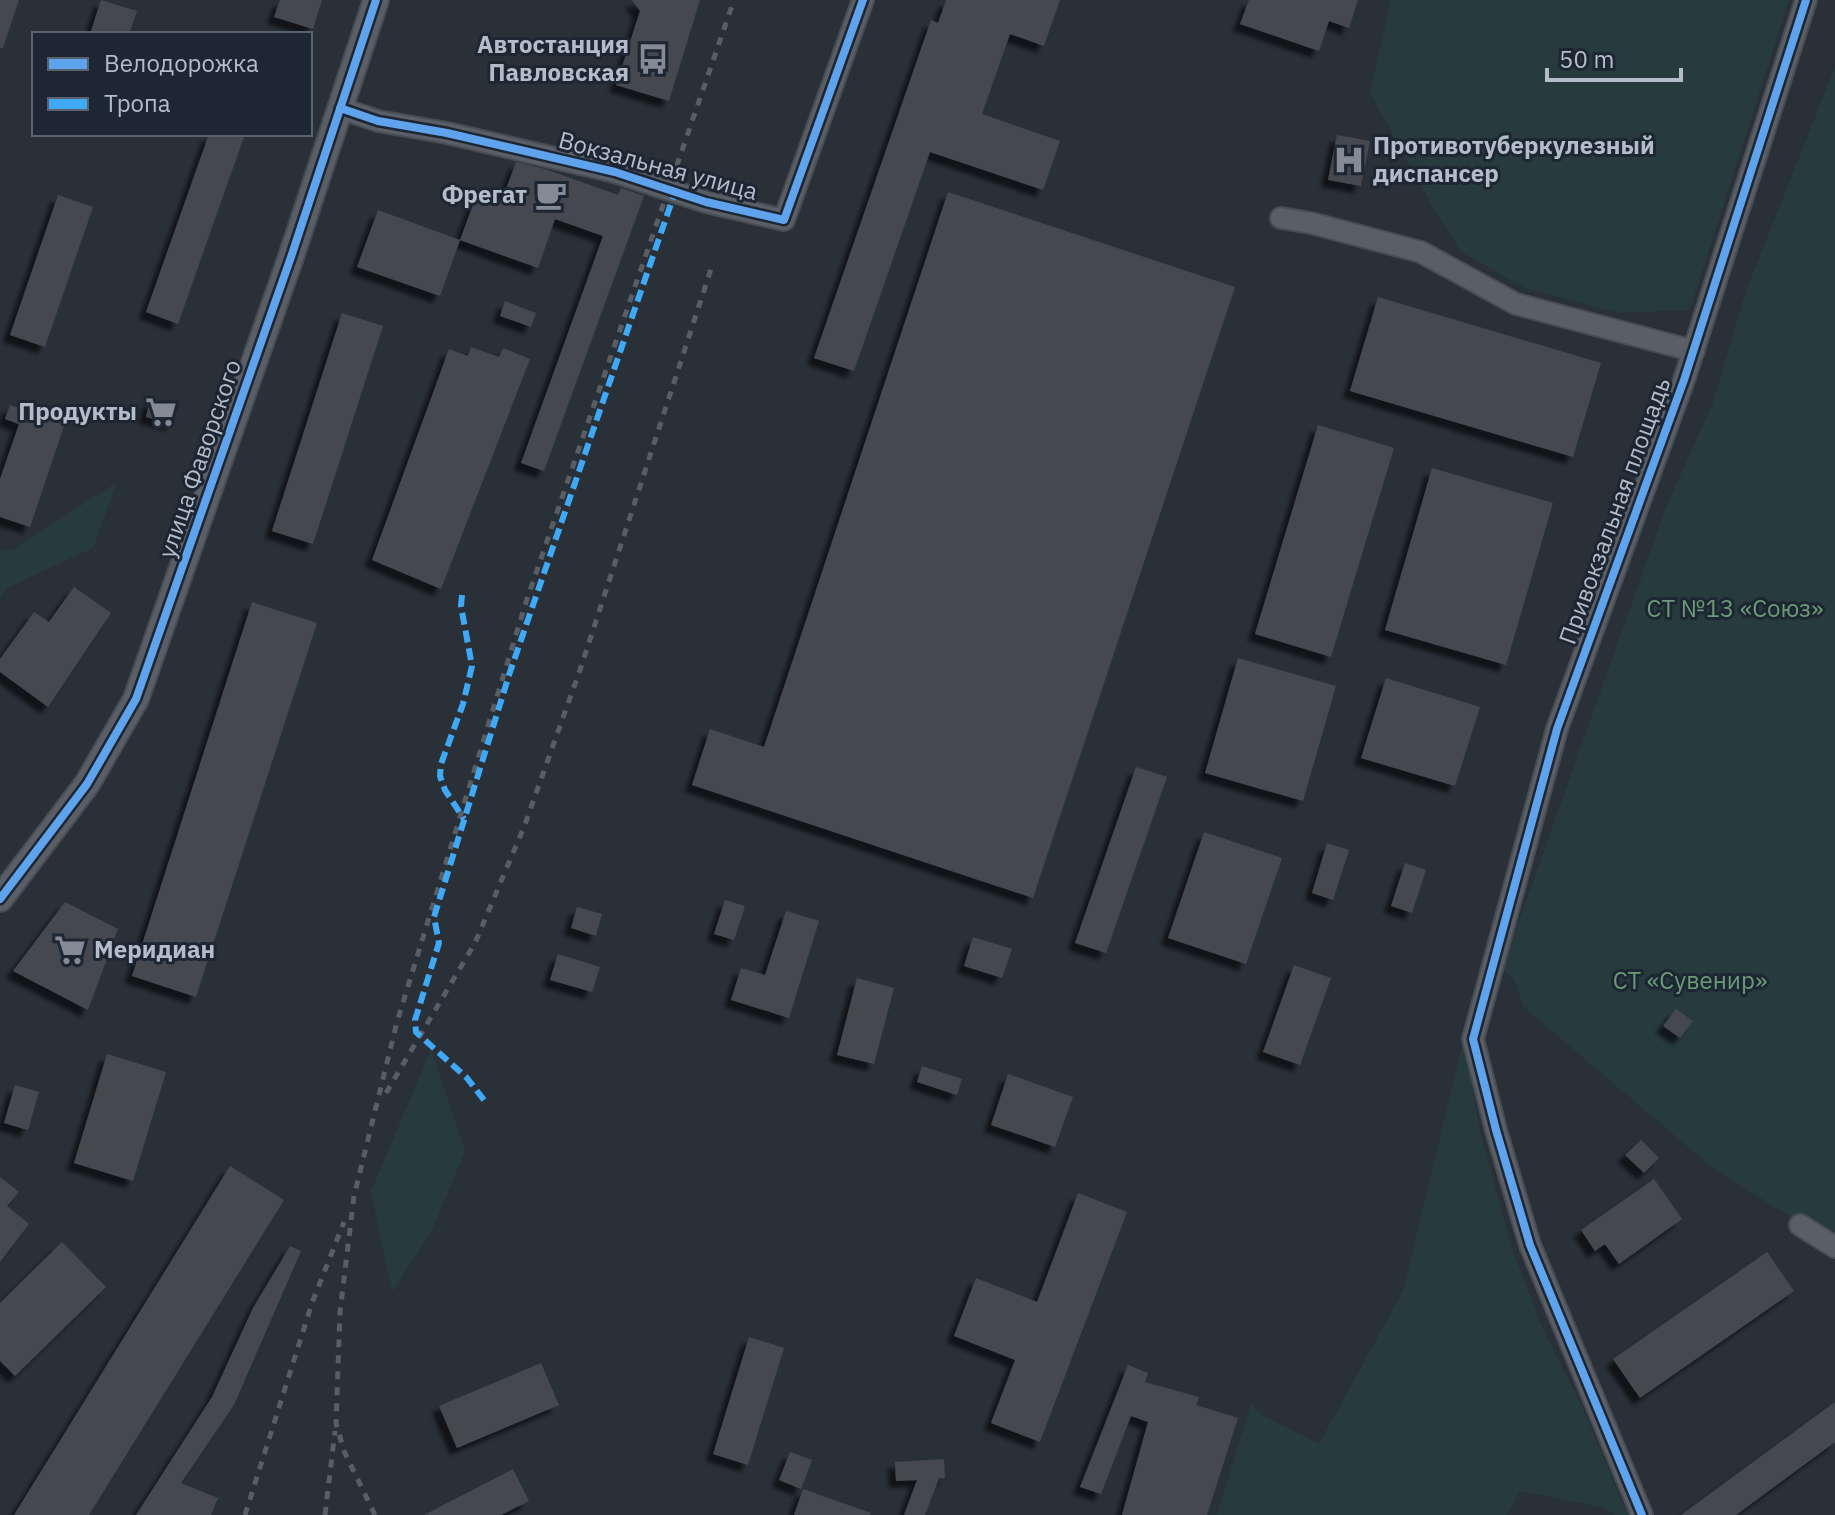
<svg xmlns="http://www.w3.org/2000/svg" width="1835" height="1515" font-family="'IBM Plex Sans',sans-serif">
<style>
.green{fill:#273a3e}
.building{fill:#444950;filter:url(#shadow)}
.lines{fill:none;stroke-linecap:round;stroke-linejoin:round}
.minor-casing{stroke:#484c53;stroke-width:24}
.tertiary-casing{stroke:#484c53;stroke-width:28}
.minor{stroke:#5a5e66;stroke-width:20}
.tertiary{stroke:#5a5e66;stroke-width:24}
.rail{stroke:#595d64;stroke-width:5;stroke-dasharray:8 8;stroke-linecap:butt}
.quiet{stroke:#3fa9f5;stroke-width:6;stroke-dasharray:12 6;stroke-linecap:butt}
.cycleway-casing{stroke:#1d2633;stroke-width:13}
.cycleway{stroke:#60a3ed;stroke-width:8}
.labels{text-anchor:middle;stroke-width:6;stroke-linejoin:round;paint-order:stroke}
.poi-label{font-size:24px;font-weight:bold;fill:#b4bcc9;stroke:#1d2633;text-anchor:end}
.street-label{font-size:24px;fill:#b4bcc9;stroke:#1d2633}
.park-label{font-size:24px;fill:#6b9a76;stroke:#1d2633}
</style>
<defs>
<filter id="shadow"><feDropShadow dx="-7" dy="7" stdDeviation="2" flood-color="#0009"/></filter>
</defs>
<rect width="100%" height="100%" fill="#2a3038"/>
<g class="green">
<polygon points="1391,0 1789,0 1690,310 1618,313 1525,288 1461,252 1429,200 1370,93"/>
<polygon points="1835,67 1835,1241 1776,1208 1708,1164 1524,1007 1514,979 1502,969 1666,507 1712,405 1746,291"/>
<polygon points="117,482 93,548 7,588 0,599 0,552 16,548"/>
<polygon points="1464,1038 1480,1132 1512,1248 1539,1320 1582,1407 1628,1515 1614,1515 1605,1508 1520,1491 1507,1515 1217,1515 1251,1404 1263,1416 1319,1444 1403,1291"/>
<polygon points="431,1050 465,1151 431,1233 392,1292 371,1191"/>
</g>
<g class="building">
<polygon points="0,0 19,0 3,48 0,48"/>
<polygon points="101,0 137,11 129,34 90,34"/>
<polygon points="280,0 322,0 313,29 274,17"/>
<polygon points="632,0 700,0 669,101 616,85 640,11"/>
<polygon points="946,0 1060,0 1044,46 1010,34 982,114 1060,141 1043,190 930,152 854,371 814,358 931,20 938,23"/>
<polygon points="1249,0 1358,0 1349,28 1329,21 1319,51 1240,24"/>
<polygon points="209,134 245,134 178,324 146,312"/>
<polygon points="1337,135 1370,141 1361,186 1328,180"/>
<polygon points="516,162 545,169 618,195 621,188 644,196 544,471 521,463 603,236 555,219 538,268 460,240 478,191 502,200"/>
<polygon points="948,192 1235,287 1033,898 692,785 710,729 764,747"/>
<polygon points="58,195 93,207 45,347 10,335"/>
<polygon points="378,210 460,240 440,296 357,267"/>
<polygon points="1378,297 1601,363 1573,457 1350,391"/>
<polygon points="505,301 536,313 531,327 500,316"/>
<polygon points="342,313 383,326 313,544 272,531"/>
<polygon points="471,347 499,357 503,348 530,359 441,589 372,560 449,349 468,356"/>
<polygon points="150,400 177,406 173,424 146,417"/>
<polygon points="10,405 65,423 30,527 0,517 0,479 19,424 5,419"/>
<polygon points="1318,425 1394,448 1331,657 1255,634"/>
<polygon points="1432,468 1553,503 1506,665 1385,630"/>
<polygon points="74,587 111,613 48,707 0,672 0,659 34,612 49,622"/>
<polygon points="252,602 317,623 196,997 132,976"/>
<polygon points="1238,658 1336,686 1303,801 1205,773"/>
<polygon points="1386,678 1480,707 1455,786 1361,758"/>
<polygon points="1136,767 1167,777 1106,953 1075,943"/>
<polygon points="1204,832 1282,858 1246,964 1168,938"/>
<polygon points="1327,843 1349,850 1333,900 1312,893"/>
<polygon points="1405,863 1426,870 1412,913 1391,906"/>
<polygon points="725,900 745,906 734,940 714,934"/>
<polygon points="65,902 118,929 88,1010 13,971"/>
<polygon points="577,907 602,914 596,936 571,928"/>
<polygon points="786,911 819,921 789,1018 731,1000 741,968 765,975"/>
<polygon points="973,937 1012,949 1002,978 964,966"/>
<polygon points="558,954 600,967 592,992 550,980"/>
<polygon points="1294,965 1331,978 1300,1065 1263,1052"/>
<polygon points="857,978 894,988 874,1064 837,1055"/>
<polygon points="1676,1009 1693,1021 1680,1038 1663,1026"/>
<polygon points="107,1054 166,1072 133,1181 74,1163"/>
<polygon points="922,1066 962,1079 957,1095 917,1082"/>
<polygon points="1008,1074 1073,1097 1055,1147 991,1125"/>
<polygon points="15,1085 39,1092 28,1130 4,1123"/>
<polygon points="1641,1140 1659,1158 1644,1173 1625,1155"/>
<polygon points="230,1166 284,1200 89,1515 14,1515"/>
<polygon points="0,1177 19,1192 7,1206 29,1224 0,1262"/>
<polygon points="1654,1179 1682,1219 1619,1264 1605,1244 1595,1251 1581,1230"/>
<polygon points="1078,1193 1127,1212 1040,1442 991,1423 1015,1360 954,1336 976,1278 1037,1302"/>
<polygon points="62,1242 106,1287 15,1376 0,1361 0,1303"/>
<polygon points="290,1246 301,1251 234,1405 181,1483 218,1498 211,1515 136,1515 212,1397 253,1308"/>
<polygon points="1767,1252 1794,1291 1640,1398 1613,1359"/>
<polygon points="749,1337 784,1348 748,1465 713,1454"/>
<polygon points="541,1363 559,1405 457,1448 439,1406"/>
<polygon points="1128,1365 1148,1373 1145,1382 1199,1397 1196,1405 1238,1418 1207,1515 1122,1515 1148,1422 1131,1416 1101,1494 1080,1487"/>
<polygon points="1835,1402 1835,1442 1736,1515 1681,1515"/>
<polygon points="790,1452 812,1460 801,1489 779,1480"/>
<polygon points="944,1459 945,1478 939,1478 925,1515 904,1515 917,1480 896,1481 895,1462"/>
<polygon points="513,1469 529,1501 501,1515 424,1515"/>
<polygon points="803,1489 871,1513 870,1515 794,1515"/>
</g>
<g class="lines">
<defs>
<g id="minor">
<polyline points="340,108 378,121 447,133 615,172 706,202 784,220 863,0"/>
<polyline points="1281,218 1311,223 1421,252 1516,304 1694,351"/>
<polyline points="1800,1225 1835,1247"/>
<polyline points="1642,1515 1530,1245 1496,1130 1473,1039 1557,729 1684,380 1806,0"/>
</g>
<polyline id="tertiary" points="0,899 87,784 136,699 291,257 376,0"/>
</defs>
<use href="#minor" class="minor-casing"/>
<use href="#tertiary" class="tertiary-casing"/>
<use href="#minor" class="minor"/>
<use href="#tertiary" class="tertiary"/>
<g class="rail">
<polyline points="386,1093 475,943 524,827 580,670 712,266"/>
<polyline points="245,1515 312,1303 344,1222"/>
<polyline points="325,1515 335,1431"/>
<polyline points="375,1515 344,1451 336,1423 340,1312 354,1196 397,1022 527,599 734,0"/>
</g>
<g class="quiet">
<polyline points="462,595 461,606 472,666 463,704 441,764 440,776 445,790 464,819"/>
<polyline points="484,1100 467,1078 416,1032 415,1020 439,943 434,917 510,672 675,192"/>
</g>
<defs>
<g id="cycleway">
<polyline points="340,108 378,121 447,133 615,172 706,202 784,220 863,0"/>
<polyline points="0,899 87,784 136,699 291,257 376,0"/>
<polyline points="1642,1515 1530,1245 1496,1130 1473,1039 1557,729 1684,380 1806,0"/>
</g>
</defs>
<use href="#cycleway" class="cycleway-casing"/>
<use href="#cycleway" class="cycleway"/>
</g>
<defs>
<symbol id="bus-bare" viewBox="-9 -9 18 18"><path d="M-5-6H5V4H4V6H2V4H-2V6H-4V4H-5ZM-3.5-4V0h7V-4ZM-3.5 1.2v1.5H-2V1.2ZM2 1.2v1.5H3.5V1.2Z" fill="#848b96" stroke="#1d2633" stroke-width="2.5" paint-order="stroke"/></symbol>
<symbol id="hospital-bare" viewBox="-9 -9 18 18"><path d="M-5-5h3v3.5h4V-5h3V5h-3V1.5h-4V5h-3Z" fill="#848b96" stroke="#1d2633" stroke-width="2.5" paint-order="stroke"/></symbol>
<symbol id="cafe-bare" viewBox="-9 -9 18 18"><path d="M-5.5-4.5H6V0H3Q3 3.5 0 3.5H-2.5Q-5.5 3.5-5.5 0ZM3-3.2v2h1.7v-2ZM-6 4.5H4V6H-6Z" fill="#848b96" stroke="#1d2633" stroke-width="2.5" paint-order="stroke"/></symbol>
<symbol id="supermarket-bare" viewBox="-9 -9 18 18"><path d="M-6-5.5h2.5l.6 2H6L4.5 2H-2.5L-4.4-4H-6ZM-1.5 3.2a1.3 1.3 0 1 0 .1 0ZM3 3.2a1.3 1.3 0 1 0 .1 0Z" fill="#848b96" stroke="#1d2633" stroke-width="2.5" paint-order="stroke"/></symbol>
</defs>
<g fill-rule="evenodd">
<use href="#bus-bare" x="631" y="37" width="44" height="44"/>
<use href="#hospital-bare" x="1327" y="138" width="44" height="44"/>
<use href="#cafe-bare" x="529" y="173" width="44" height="44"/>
<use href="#supermarket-bare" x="139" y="390" width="44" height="44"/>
<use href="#supermarket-bare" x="48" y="928" width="44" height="44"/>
</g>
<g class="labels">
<g class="poi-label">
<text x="629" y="53">Автостанция<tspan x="629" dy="28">Павловская</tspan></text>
<text x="1373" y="154" text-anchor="start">Противотуберкулезный<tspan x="1373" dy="28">диспансер</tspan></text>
<text x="527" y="203">Фрегат</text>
<text x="137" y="420">Продукты</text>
<text x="94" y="958" text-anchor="start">Меридиан</text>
</g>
<g class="street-label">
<text transform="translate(658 166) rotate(15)" y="8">Вокзальная улица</text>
<text transform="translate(200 459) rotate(-71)" y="8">улица Фаворского</text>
<text transform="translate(1615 511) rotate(-70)" y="8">Привокзальная площадь</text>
</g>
<g class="park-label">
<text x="1735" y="617">СТ №13 «Союз»</text>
<text x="1690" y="989">СТ «Сувенир»</text>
</g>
</g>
<rect x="32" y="32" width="280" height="104" fill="#1d2633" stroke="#59626f" stroke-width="2"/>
<rect x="48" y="58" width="40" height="12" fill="#60a3ed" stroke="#59626f" stroke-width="2"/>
<text x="104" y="72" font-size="24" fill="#b4bcc9">Велодорожка</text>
<rect x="48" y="98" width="40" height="12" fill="#3fa9f5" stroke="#59626f" stroke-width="2"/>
<text x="104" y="112" font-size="24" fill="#b4bcc9">Тропа</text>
<path d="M1547 68v12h134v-12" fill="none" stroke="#b4bcc9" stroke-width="4"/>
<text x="1559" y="68" font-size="24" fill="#b4bcc9" stroke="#1d2633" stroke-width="6" paint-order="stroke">50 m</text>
</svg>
